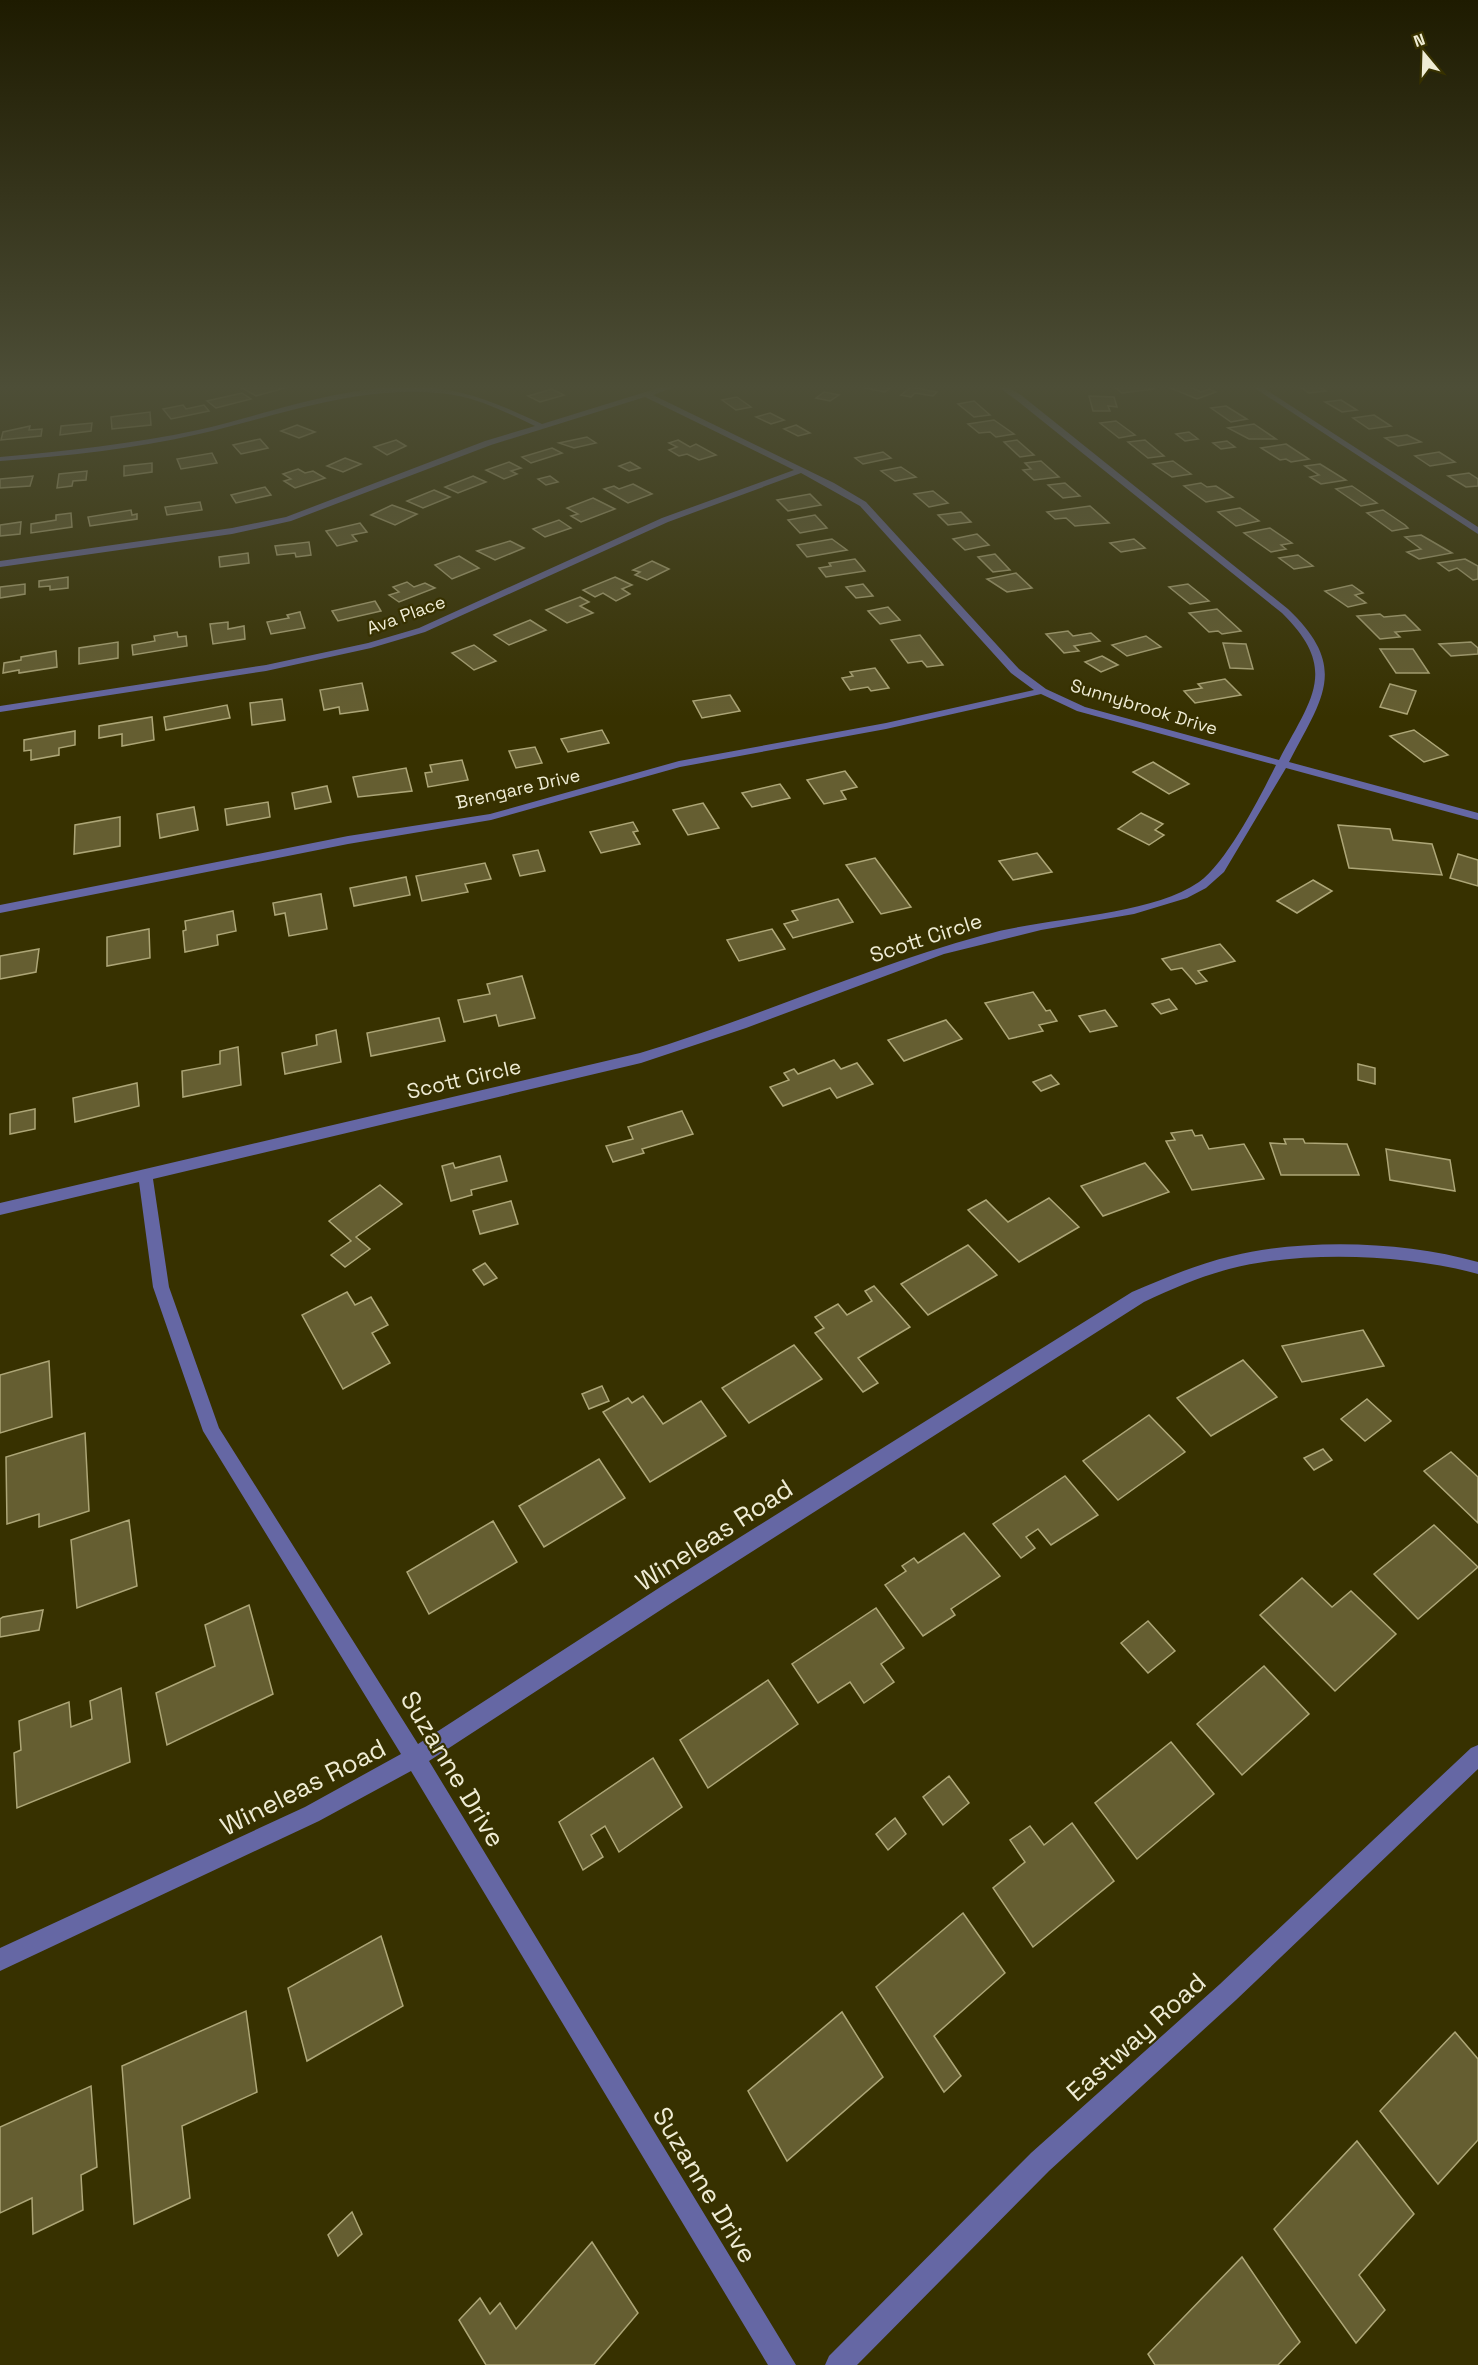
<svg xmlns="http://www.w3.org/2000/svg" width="1478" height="2365" font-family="'Space Grotesk',sans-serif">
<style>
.building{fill:#655e31;stroke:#ada677;stroke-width:1.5}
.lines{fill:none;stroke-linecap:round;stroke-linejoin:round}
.street{fill:#6567a4;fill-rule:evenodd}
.labels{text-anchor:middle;stroke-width:4.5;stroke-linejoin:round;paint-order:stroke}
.far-street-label{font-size:18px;fill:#efecd4;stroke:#373100}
.street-label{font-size:21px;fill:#efecd4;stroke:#373100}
.near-street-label{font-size:26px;fill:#efecd4;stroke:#373100}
</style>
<rect width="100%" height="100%" fill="#373100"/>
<g class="building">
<polygon points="250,385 257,387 288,387 256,396 242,388"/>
<polygon points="868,385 893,385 885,392 865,388"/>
<polygon points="1149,385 1154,389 1122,393 1113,386"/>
<polygon points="1173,385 1185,385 1201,392 1209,389 1216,392 1197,399 1168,387"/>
<polygon points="1297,385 1317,385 1326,391 1309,393"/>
<polygon points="911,387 937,392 933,396 915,393 911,397 901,395"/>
<polygon points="552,389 564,395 540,402 528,396"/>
<polygon points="824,392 839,395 830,401 816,398"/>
<polygon points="242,393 251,399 216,408 207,401"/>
<polygon points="1089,396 1114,397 1117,407 1108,406 1110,411 1093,411"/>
<polygon points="737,397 751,407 736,410 722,400"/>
<polygon points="1341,400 1357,410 1342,412 1325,402"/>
<polygon points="974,401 990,415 974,417 958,404"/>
<polygon points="183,405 186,409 204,405 209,411 171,419 163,409"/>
<polygon points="1226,406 1247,419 1231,422 1211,408"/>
<polygon points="150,412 151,425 112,429 111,417"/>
<polygon points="770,413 784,420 771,424 756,417"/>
<polygon points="1374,415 1391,426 1369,429 1353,418"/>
<polygon points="994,420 1014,434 996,437 990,432 979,433 968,424"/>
<polygon points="1116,421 1135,435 1119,438 1100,423"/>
<polygon points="92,423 91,431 60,435 61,426"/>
<polygon points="1254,424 1276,439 1249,439 1228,428"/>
<polygon points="297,425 315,432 299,438 281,431"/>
<polygon points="796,425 810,433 798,436 784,429"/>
<polygon points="30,426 29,430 42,429 41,436 1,440 3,432"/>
<polygon points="1189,432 1198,439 1185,441 1176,434"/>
<polygon points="1407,435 1421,442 1398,446 1385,438"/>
<polygon points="587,437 596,443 574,448 559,443"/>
<polygon points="260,439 268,448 241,454 233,445"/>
<polygon points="396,440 406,446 387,455 374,447"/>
<polygon points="678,440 690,447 696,444 716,455 699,460 687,454 679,456 669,450 677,447 669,443"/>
<polygon points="1017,440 1034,455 1020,457 1004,442"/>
<polygon points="1145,440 1164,456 1148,458 1128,442"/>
<polygon points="1227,441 1235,447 1221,449 1213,443"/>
<polygon points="1286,444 1309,459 1291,462 1286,459 1280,460 1261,448"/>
<polygon points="552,448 562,453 531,463 522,457"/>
<polygon points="883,452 891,458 863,464 855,458"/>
<polygon points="1439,452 1455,462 1430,466 1415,456"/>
<polygon points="212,453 217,463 181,469 177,459"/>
<polygon points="345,458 361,464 343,472 327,466"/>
<polygon points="1041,461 1059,477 1034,480 1023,470 1031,469 1025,463"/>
<polygon points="1173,461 1191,474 1172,477 1153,464"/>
<polygon points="509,462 521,468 511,471 517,474 504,479 486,470"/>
<polygon points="630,462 640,468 629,471 619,466"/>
<polygon points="152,463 152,472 124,476 124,466"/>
<polygon points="1320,464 1346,480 1321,484 1310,477 1319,475 1305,466"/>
<polygon points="901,467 916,477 895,481 881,471"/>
<polygon points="298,469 305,473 313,471 325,478 295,488 284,481 291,479 283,474"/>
<polygon points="87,471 86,480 73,481 72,486 57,488 59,474"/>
<polygon points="1469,473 1478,479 1478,486 1466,487 1448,476"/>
<polygon points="33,476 30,486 0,488 0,479"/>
<polygon points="473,476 486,482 458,493 445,487"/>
<polygon points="550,476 558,482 546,485 538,479"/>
<polygon points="1065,483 1080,496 1063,498 1048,485"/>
<polygon points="1201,483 1207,487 1216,486 1233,497 1206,502 1184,486"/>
<polygon points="633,484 652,494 628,503 604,489 614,486 619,489"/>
<polygon points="1352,486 1377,503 1361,506 1336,489"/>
<polygon points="265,487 271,495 236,503 231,495"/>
<polygon points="434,490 450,497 423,508 407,501"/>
<polygon points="933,491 948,503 929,507 914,494"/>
<polygon points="810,494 821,505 788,511 777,500"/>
<polygon points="593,498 615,509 581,522 571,516 578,514 567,508"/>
<polygon points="200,502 202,510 167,515 165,507"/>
<polygon points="392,505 417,514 395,525 371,515"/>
<polygon points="1090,506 1109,523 1075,526 1066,518 1055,519 1047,512"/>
<polygon points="1240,508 1259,521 1236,526 1218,512"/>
<polygon points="131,510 132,515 137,514 137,519 90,526 88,517"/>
<polygon points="1383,510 1405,525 1408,528 1392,531 1367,513"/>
<polygon points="961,512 971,522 948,525 938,515"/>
<polygon points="71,513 72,527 31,533 31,524 56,520 56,515"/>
<polygon points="815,515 827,528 800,533 788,520"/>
<polygon points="559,520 571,528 545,537 533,529"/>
<polygon points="21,522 20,534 0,536 0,525"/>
<polygon points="360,523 367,532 352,535 357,541 337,546 326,531"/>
<polygon points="1270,528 1292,543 1281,545 1286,549 1271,552 1244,533"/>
<polygon points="977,534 989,545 965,550 953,539"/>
<polygon points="1421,535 1452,553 1419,559 1407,552 1421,549 1405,537"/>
<polygon points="832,539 847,550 807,557 797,545"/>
<polygon points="1134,539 1145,548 1121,552 1110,543"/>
<polygon points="510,541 524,548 495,560 477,551"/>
<polygon points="309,542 311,555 296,557 295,553 277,555 275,546"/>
<polygon points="248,553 249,563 220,567 219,557"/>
<polygon points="995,554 1010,570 993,572 978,557"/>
<polygon points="1298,555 1313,566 1294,569 1279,558"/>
<polygon points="459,556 479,568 452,579 435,565"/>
<polygon points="855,559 865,571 826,577 819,568 831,566 829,563"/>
<polygon points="1465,559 1478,566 1478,579 1473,580 1457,568 1449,571 1438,563"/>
<polygon points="652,561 669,569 647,580 635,575 640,572 633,570"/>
<polygon points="1016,573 1032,588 1007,592 987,579"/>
<polygon points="68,577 68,588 50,590 50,586 39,587 39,581"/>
<polygon points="615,577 632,585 622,589 630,594 616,601 603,593 595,597 583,590"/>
<polygon points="407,582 414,587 425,583 435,588 399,602 389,595 399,592 393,587"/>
<polygon points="25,584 25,594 0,598 0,587"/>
<polygon points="863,584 873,596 856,598 846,587"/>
<polygon points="1188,584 1209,601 1190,604 1169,587"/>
<polygon points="1352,585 1363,593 1355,595 1366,603 1348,607 1325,591"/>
<polygon points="580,597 589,602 580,606 593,613 567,623 546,610"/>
<polygon points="375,601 381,611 338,621 332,611"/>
<polygon points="888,607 900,620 880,624 868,611"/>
<polygon points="1217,609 1241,631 1222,634 1218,631 1209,632 1189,613"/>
<polygon points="300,612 305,628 271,634 267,622 289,618 287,615"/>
<polygon points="1380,614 1384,617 1405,615 1420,630 1395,632 1400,637 1380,639 1357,616"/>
<polygon points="530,620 546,630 509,645 494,635"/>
<polygon points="228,622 228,629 244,626 245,639 213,644 210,624"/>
<polygon points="1068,631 1073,636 1091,633 1100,641 1074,646 1079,651 1064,653 1046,634"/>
<polygon points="177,632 178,637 186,636 187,646 133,655 132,645 155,641 154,636"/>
<polygon points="920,635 943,665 927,667 922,661 908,663 891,640"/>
<polygon points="1146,636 1161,647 1127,656 1112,645"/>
<polygon points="118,642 118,658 79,664 79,648"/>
<polygon points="1471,642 1478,648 1478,654 1451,656 1439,644"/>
<polygon points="1223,643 1246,644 1253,669 1230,668"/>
<polygon points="474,645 496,661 474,670 452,653"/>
<polygon points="1380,649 1413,649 1429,673 1396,673"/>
<polygon points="56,651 57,667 19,673 19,670 3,673 4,663 21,660 21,657"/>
<polygon points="1102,656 1118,665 1101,672 1085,662"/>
<polygon points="875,668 889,688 871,691 868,687 850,690 842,678 853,676 850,672"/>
<polygon points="1225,679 1241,695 1195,703 1184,691 1202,688 1198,684"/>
<polygon points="362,683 368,710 340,714 339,707 324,710 320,690"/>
<polygon points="1390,684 1416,691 1407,714 1380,707"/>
<polygon points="730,695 740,711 702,718 693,701"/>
<polygon points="282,699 285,720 252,725 250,703"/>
<polygon points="227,705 230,718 166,730 164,717"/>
<polygon points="152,717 154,740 122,746 122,734 99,738 99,726"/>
<polygon points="602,730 609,743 568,752 561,739"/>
<polygon points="1414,730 1448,755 1424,762 1390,736"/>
<polygon points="75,731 75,745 59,748 59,755 31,760 31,750 24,751 24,740"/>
<polygon points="535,747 542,763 516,768 509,751"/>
<polygon points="462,760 468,780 428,787 425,773 432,772 430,765"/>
<polygon points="1153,762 1189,784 1169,794 1133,772"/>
<polygon points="406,768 412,791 358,797 353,777"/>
<polygon points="845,771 857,787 841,791 846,799 824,804 807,780"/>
<polygon points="780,784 790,798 752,807 742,793"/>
<polygon points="327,786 331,802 295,809 292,793"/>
<polygon points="268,802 270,817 227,825 225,809"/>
<polygon points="703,803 719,828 688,835 673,810"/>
<polygon points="194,807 198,830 160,838 157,814"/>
<polygon points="1141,813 1163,824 1155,830 1164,835 1149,845 1118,829"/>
<polygon points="120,817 120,846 74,854 75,825"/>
<polygon points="633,822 638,831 633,832 640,844 601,853 590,832"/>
<polygon points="1338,825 1390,829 1393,840 1432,844 1442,875 1349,868"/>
<polygon points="538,850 545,871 520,876 513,855"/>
<polygon points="1037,853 1052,872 1013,880 999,861"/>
<polygon points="1458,854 1478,860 1478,886 1450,878"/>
<polygon points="875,858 911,907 881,914 846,865"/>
<polygon points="485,863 491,879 465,884 468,892 422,901 416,876"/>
<polygon points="406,877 410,895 354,906 350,888"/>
<polygon points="1313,880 1332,891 1297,913 1277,901"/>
<polygon points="321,894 327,929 289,936 285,913 275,915 273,903"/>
<polygon points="838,899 853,922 793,938 784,924 798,920 792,911"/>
<polygon points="233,911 236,931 217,935 218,945 185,952 183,931 186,930 185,921"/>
<polygon points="149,929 150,958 107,966 107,937"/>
<polygon points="772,929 785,949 739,961 727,940"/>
<polygon points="1220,944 1235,961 1198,971 1207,981 1196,984 1182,968 1171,970 1162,959"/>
<polygon points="39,949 36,972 0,979 0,956"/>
<polygon points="522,976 535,1018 499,1026 496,1015 464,1022 458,1000 490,994 487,984"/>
<polygon points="1033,992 1046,1011 1050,1010 1057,1021 1039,1025 1043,1031 1009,1039 985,1003"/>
<polygon points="1169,999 1177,1009 1161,1014 1152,1004"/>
<polygon points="1105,1010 1117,1026 1090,1032 1079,1016"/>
<polygon points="439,1018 445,1041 371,1056 367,1033"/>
<polygon points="946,1020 962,1039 904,1061 888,1040"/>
<polygon points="336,1030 341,1062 285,1074 282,1053 317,1045 316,1035"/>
<polygon points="238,1047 241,1085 183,1097 182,1071 220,1064 220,1051"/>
<polygon points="834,1060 841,1069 857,1063 873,1084 837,1098 830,1088 783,1106 770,1087 789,1080 784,1073 794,1069 798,1074"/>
<polygon points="1358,1064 1375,1068 1375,1084 1358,1080"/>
<polygon points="1051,1075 1059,1084 1041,1091 1033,1082"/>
<polygon points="137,1083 139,1106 75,1122 73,1098"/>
<polygon points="35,1109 35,1129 10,1134 10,1114"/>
<polygon points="682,1111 693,1134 642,1149 644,1153 613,1162 606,1146 633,1139 628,1127"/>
<polygon points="1192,1130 1195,1136 1202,1135 1209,1149 1244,1144 1264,1179 1192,1190 1166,1141 1175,1140 1171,1133"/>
<polygon points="1284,1139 1303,1139 1305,1143 1347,1144 1359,1175 1281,1175 1270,1143 1286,1144"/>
<polygon points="1386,1149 1450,1160 1455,1191 1390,1180"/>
<polygon points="500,1156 507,1181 471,1190 472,1195 451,1201 442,1166 453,1163 455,1168"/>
<polygon points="1145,1163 1169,1192 1103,1216 1081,1186"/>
<polygon points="380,1185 402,1204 356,1237 370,1249 345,1267 331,1255 351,1241 329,1221"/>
<polygon points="1049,1198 1079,1227 1019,1262 968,1210 986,1200 1008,1222"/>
<polygon points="511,1201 518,1224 480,1234 473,1211"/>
<polygon points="968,1245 997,1275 928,1315 901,1284"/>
<polygon points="485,1263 497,1278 484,1285 473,1270"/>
<polygon points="874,1286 910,1327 858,1358 878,1383 863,1392 815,1333 824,1328 815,1317 838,1304 847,1315 872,1301 865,1291"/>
<polygon points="347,1292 355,1305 371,1297 388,1325 372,1333 390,1363 343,1389 302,1315"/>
<polygon points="1363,1330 1384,1366 1302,1382 1282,1346"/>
<polygon points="794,1345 822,1379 749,1423 722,1388"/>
<polygon points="1243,1360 1277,1397 1211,1436 1177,1398"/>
<polygon points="49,1361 52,1417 0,1433 0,1375"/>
<polygon points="602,1386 609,1401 589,1409 582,1394"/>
<polygon points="643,1396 663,1424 701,1401 726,1436 650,1482 603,1412 628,1398 632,1403"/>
<polygon points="1367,1399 1391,1421 1365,1441 1341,1419"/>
<polygon points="1149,1415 1185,1452 1118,1500 1083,1461"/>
<polygon points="85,1433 89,1511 39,1527 39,1514 7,1524 6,1457"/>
<polygon points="1323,1449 1332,1460 1314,1470 1304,1458"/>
<polygon points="1451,1452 1478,1477 1478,1523 1424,1471"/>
<polygon points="599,1459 625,1498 544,1547 519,1506"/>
<polygon points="1065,1476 1098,1515 1051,1545 1038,1529 1026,1537 1035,1548 1021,1558 993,1524"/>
<polygon points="129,1520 137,1586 77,1608 71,1540"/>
<polygon points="493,1521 517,1562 429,1614 407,1572"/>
<polygon points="1434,1525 1478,1567 1418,1619 1374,1574"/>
<polygon points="964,1533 1000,1576 951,1609 955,1615 923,1636 885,1585 906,1571 902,1566 914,1558 918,1563"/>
<polygon points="1302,1578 1332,1607 1351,1591 1396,1634 1335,1691 1260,1615"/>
<polygon points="249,1605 273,1694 167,1745 156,1693 215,1666 205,1625"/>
<polygon points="876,1608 904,1648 881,1664 894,1682 864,1703 850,1682 818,1703 792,1664"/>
<polygon points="43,1610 39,1630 0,1637 0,1619 3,1617"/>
<polygon points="1148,1621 1175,1651 1148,1673 1121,1643"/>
<polygon points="1264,1666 1309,1714 1242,1775 1197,1724"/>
<polygon points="768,1680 798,1724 708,1788 680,1740"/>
<polygon points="121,1688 130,1762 17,1808 14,1753 21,1750 19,1721 69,1702 71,1727 92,1719 90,1701"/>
<polygon points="1171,1742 1214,1794 1137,1859 1095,1803"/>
<polygon points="653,1758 682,1807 619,1852 605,1826 591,1835 603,1857 583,1870 559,1822"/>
<polygon points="949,1776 969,1803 943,1825 923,1797"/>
<polygon points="895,1818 906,1834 888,1850 876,1834"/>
<polygon points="1072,1823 1114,1881 1033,1947 993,1888 1025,1862 1010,1840 1030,1826 1044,1845"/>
<polygon points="963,1913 1005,1973 934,2036 961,2076 944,2092 876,1987"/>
<polygon points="381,1936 403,2006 307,2061 288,1988"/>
<polygon points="246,2011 257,2092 182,2126 190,2198 134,2224 122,2066"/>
<polygon points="842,2012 883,2077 787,2161 748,2091"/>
<polygon points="1455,2032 1478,2059 1478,2140 1438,2184 1380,2111"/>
<polygon points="91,2086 97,2167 81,2175 83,2210 33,2234 32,2198 0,2213 0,2127"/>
<polygon points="1357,2141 1414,2214 1359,2275 1385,2310 1356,2343 1274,2229"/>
<polygon points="352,2212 362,2234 338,2256 328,2235"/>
<polygon points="592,2242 638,2313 594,2365 486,2365 459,2320 480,2298 490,2314 500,2303 516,2329"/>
<polygon points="1242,2257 1300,2342 1278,2365 1155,2365 1148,2354"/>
</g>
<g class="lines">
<g class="street">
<path d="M668,385h12l-27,10 181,88 32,19 153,167 27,20 39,18 194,53c32,-61 61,-90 3,-147l-267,-214 -20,-14h9l17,10 267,214c62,59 34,89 1,153l189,51v7l-192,-52 -62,104 -18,16 -19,10 -53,16 -93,16 -97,24 -198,74 -105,35 -488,116 16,108 50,141 199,316 244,-158 470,-294c33,-14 65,-28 100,-36 74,-18 172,-15 246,6v12c-71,-20 -177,-24 -249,-5 -30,8 -57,20 -85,33l-468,298 -247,161 367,604h-28l-357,-594 -92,50 -319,150v-23l305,-141 96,-53 -198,-323 -50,-144 -14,-105 -139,33v-12l640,-150c116,-35 227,-86 344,-118 61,-18 164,-18 215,-53 28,-20 61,-85 77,-117l-199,-54 -36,-17 -155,35 -206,38 -189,53 -143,24 -348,69v-8l348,-69 142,-22 189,-53 207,-38 148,-33 -23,-17 -151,-167 -59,-33 -133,49 -243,110 -54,16 -105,23 -266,41v-6l266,-41 102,-22 51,-15 243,-110 132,-48 -149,-73 -154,48 -200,76 -59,13 -232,33v-6l232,-33 54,-11 199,-76 50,-15c-26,-12 -52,-26 -81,-31 -86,-14 -172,20 -255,39 -65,15 -132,22 -199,27v-4c66,-6 133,-13 198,-27 83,-19 174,-57 260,-38 30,7 56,19 84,32z"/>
<polygon points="1250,385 1259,385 1478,527 1478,534"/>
<polygon points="1478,1745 1478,1769 1236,2000 1049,2171 857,2365 825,2365 829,2356 1031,2153 1220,1984 1471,1748"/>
</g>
</g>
<linearGradient id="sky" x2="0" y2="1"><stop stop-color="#1e1b00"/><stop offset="0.54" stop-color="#4d4e37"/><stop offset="1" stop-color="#4d4e37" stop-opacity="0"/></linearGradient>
<rect width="1478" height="717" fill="url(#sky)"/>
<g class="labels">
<g class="far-street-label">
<text transform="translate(406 615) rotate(-20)" y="6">Ava Place</text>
<text transform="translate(1144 707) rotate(17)" y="6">Sunnybrook Drive</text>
<text transform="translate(518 789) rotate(-13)" y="6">Brengare Drive</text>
</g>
<g class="street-label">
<text transform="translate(926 938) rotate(-18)" y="7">Scott Circle</text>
<text transform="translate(464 1079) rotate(-13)" y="7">Scott Circle</text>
</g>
<g class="near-street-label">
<text transform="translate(714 1535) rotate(-33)" y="9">Wineleas Road</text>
<text transform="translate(453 1769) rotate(59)" y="9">Suzanne Drive</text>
<text transform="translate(303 1787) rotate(-27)" y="9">Wineleas Road</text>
<text transform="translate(1136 2037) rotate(-42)" y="9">Eastway Road</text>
<text transform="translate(705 2185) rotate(59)" y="9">Suzanne Drive</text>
</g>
</g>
<g transform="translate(1424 54) rotate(341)" stroke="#373100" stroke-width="4.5" paint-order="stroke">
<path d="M0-4.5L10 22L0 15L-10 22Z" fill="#efecd4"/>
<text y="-9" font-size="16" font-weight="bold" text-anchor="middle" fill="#efecd4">N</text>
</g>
</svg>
